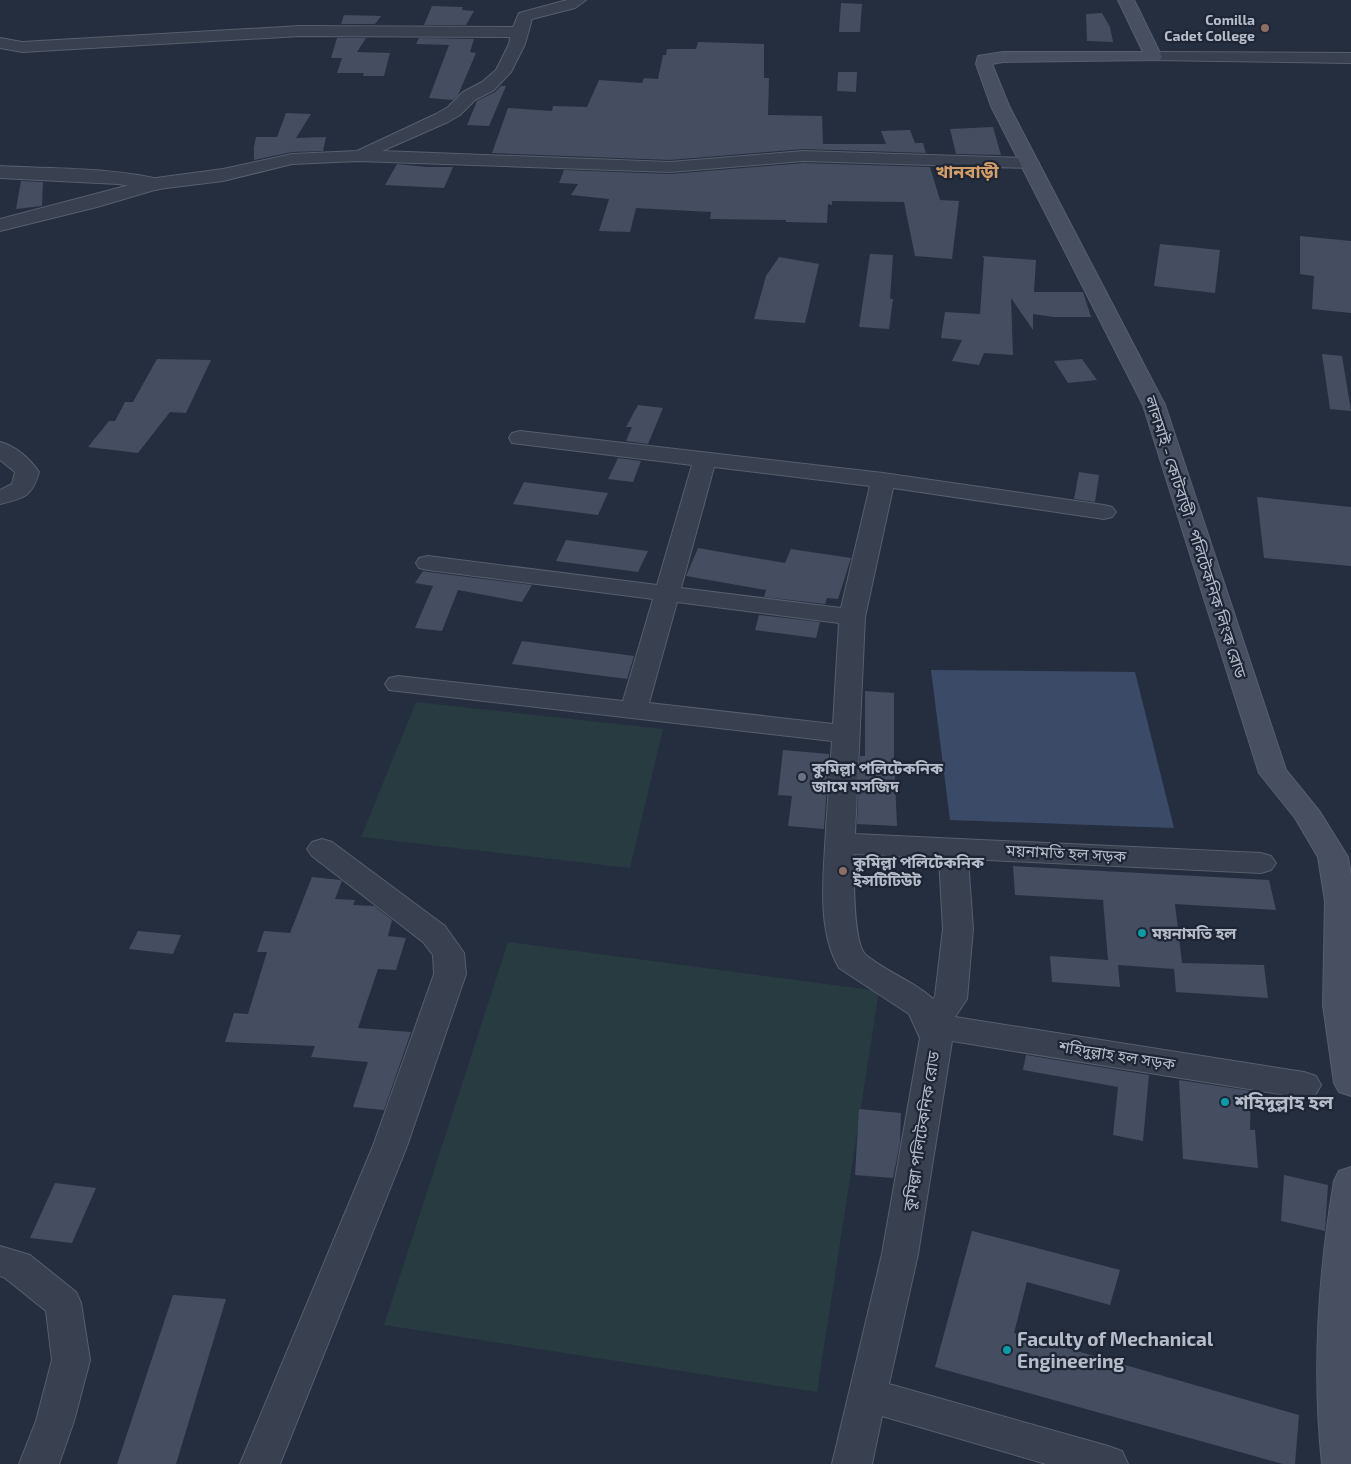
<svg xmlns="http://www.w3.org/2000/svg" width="1351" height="1464" font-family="'Exo 2','Noto Sans Bengali',sans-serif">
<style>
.green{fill:#273b40}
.water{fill:#3b4a67}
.building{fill:#444e60}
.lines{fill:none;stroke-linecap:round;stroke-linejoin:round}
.minor-casing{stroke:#575e6c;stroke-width:2}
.tertiary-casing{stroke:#575e6c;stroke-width:2}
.secondary-casing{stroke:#575e6c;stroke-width:2}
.minor{fill:#39404f;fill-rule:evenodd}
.tertiary{fill:#39404f;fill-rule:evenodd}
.secondary{fill:#474f61;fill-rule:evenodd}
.education-dot{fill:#8d6e63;stroke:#1e2534;stroke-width:2}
.worship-dot{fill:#6b7280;stroke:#1e2534;stroke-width:2}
.culture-dot{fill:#0f9aa8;stroke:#1e2534;stroke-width:2}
.labels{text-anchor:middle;stroke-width:4.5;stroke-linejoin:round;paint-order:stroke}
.far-poi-label{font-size:14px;font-weight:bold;fill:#b6bcc9;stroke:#1e2534;text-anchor:end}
.street-label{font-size:16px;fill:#b6bcc9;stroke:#1e2534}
.poi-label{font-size:16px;font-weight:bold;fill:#b6bcc9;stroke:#1e2534;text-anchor:start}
.far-district-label{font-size:18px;font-weight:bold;fill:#d39e67;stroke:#1e2534}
.near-poi-label{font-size:19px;font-weight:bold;fill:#b6bcc9;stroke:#1e2534;text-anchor:start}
</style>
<rect width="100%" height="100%" fill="#252e3f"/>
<g class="green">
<polygon points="416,702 663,729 630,868 361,837"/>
<polygon points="508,942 879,991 817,1392 384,1325"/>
</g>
<polygon class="water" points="931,670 1135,672 1174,828 950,820"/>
<g class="building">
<polygon points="841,3 862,4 860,32 839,32"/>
<polygon points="432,6 463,7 462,10 474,11 466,25 424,25"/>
<polygon points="1102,13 1110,27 1113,42 1087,41 1086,14"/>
<polygon points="344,15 381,16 375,24 341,24"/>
<polygon points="337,38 366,38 357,52 390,53 384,76 363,76 364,73 337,73 342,58 331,58"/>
<polygon points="419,38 474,39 470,52 476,53 458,95 453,100 429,98 449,45 416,44"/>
<polygon points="698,42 764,44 764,78 769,78 768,115 822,116 823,144 886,144 881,131 910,130 915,143 923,143 926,153 803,149 670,160 492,153 508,108 552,111 553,106 587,107 599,80 642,83 644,78 658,79 663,55 666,55 667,49 696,49"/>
<polygon points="838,72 857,72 856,92 837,91"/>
<polygon points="501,86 506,86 489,126 467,125 477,101 495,92"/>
<polygon points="286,113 311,114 296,138 326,137 323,151 292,152 254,160 254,147 256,137 277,137"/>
<polygon points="993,127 1001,155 956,154 950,129"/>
<polygon points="803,163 930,167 940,200 959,201 952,259 915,256 904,202 832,201 832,205 828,204 827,223 786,222 786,220 710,219 711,212 636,208 630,232 599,231 609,199 571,195 578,184 559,183 564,170 670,174"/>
<polygon points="397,164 426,167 453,167 444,188 385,185"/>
<polygon points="21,181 43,182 42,206 16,209"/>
<polygon points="1300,236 1351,241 1351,313 1312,309 1314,276 1300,274"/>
<polygon points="1160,244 1220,250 1215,293 1154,286"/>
<polygon points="870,254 893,255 890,299 893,299 889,329 859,327"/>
<polygon points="982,256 1036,260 1034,292 1083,292 1091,317 1053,317 1033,314 1033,330 1011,298 1013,355 984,353 979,365 952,361 962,340 941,338 945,312 980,314 984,258"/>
<polygon points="779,257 819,264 805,323 754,319 766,276"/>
<polygon points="1322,354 1342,356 1351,411 1330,409"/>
<polygon points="157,359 211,360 186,413 170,412 138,453 88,447 109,421 115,421 125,402 133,402"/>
<polygon points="1082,359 1097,380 1068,383 1054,361"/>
<polygon points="638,405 663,408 648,444 626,441 632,427 626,427"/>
<polygon points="618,458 641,461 633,482 608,479"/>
<polygon points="1079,472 1099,475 1095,502 1074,499"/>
<polygon points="524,482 608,493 598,515 513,504"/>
<polygon points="1257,497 1351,507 1351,566 1264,558"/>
<polygon points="566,540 648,551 638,572 556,561"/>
<polygon points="698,548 785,563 791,549 851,558 838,599 827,598 825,604 764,597 766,590 686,576"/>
<polygon points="423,571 428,572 532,585 522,602 458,590 442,631 415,628 433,586 415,583"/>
<polygon points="759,615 820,622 816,638 755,630"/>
<polygon points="522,641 634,656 627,679 512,664"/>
<polygon points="865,691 894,693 894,757 897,826 857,824 860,756 865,756"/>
<polygon points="783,750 829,754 824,829 788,826 792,796 778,795"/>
<polygon points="1013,866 1269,880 1276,910 1175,904 1182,963 1264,965 1268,998 1176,992 1174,969 1118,965 1120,987 1052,982 1050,956 1108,960 1103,900 1015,895"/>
<polygon points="312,877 340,880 342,881 335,899 355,900 353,905 374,906 392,920 388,936 406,938 396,970 378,969 358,1028 411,1032 384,1110 353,1107 368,1062 311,1057 315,1046 225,1042 234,1013 248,1014 267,952 257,952 264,931 290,933"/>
<polygon points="138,931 181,935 173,954 129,949"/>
<polygon points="1026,1055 1149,1075 1143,1141 1113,1135 1118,1087 1023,1070"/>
<polygon points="1179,1080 1251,1091 1250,1130 1255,1130 1258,1168 1183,1159"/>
<polygon points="859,1109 901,1113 900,1143 893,1178 855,1175"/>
<polygon points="1284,1175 1328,1185 1325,1231 1281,1221"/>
<polygon points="55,1183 96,1188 72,1243 30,1238"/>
<polygon points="972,1231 1120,1270 1110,1305 1027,1282 1014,1333 1299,1415 1295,1464 1283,1464 935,1367"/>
<polygon points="173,1295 226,1299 176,1464 117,1464"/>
</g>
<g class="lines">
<defs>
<g id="minor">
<polygon points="300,26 519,27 525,29 527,32 525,35 519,37 300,36 22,52 0,48 0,38 22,42"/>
<polygon points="1154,52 1351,53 1351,63 1148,60 1146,57 1148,54"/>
<path d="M0,166c54,3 110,1 163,14l2,4 -2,4 -7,2 -38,-6 -118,-6z"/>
<path d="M520,431l363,42 221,32 8,2 4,5 -4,5 -8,2 -211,-31 -28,129 -10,217 406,19 10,3 5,7 -5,7 -10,3 -293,-14 5,70 -6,70 -12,18 349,55 12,4 5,9 -5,9 -12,4 -352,-57 -34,213 -29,130 219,62 14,5 6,13h-82l-164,-48 -10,48h-40l50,-210 38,-216 -11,-24 -70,-46c-23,-40 -15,-95 -13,-139 2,-29 4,-58 6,-88l-443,-51 -4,-6 4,-6 9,-2 225,25 30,-102 -225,-29 -9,-2 -3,-5 3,-5 9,-2 229,29 35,-120 -180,-22 -3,-5 3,-5zM714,467l156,19 -29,122 -160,-20zM677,602l162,21 -6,101 -184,-21zM854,854l85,4 4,71 -8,67 -2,3c-19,-18 -47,-27 -67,-44 -14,-12 -12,-83 -12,-101z"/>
<polygon points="322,839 332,842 445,926 464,953 466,974 407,1146 280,1464 240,1464 373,1146 434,974 433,955 423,942 312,856 307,849 312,842"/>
<polygon points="0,1246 30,1255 76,1292 81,1303 90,1360 74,1421 59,1464 19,1464 36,1421 52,1360 46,1311 5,1278 0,1276"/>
</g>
<g id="tertiary">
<polygon points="567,0 586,0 575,8 532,19 525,44 511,72 494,90 475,100 460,115 448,122 382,151 670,162 803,151 1030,158 1036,159 1039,163 1036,167 1030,168 803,161 670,172 358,161 292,164 223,181 158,189 97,207 0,231 0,219 156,178 223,169 292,154 357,151 436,114 448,107 463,92 482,82 496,70 509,44 511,32 519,13"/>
<path d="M0,442c16,4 30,17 39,30 -7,25 -15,26 -39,32v-14l12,-6 3,-12 -15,-12z"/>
</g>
<g id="secondary">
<polygon points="1118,0 1134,0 1162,57 1160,60 1003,62 992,64 1009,106 1165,405 1286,770 1320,812 1348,857 1351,876 1351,1096 1339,1092 1334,1083 1323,1005 1325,901 1318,857 1295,818 1259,773 1143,405 991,106 976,64 978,56 1003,52 1143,52"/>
<path d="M1351,1167v297h-29c-10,-95 -4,-188 12,-283l5,-10z"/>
</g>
</defs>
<use href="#minor" class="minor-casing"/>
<use href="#tertiary" class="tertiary-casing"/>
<use href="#secondary" class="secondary-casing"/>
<use href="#minor" class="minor"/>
<use href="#tertiary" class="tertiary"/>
<use href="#secondary" class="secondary"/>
</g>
<g class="education-dot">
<circle cx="1265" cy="28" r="5"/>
<circle cx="843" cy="871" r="5"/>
</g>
<circle class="worship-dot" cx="802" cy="777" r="5"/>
<g class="culture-dot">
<circle cx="1142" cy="933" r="5"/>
<circle cx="1225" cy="1102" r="5"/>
<circle cx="1007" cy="1350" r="5"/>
</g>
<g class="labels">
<g class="far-poi-label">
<text x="1255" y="25">Comilla<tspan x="1255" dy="16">Cadet College</tspan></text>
</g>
<g class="street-label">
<text transform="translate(1196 537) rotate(72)" y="6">লালমাই - কোটবাড়ী - পলিটেকনিক লিংক রোড</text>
<text transform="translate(1066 853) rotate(3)" y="6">ময়নামতি হল সড়ক</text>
<text transform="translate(1117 1055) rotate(9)" y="6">শহিদুল্লাহ হল সড়ক</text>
<text transform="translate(921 1131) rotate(-81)" y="6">কুমিল্লা পলিটেকনিক রোড</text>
</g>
<g class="poi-label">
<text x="812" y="774">কুমিল্লা পলিটেকনিক<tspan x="812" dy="18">জামে মসজিদ</tspan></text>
<text x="853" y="868">কুমিল্লা পলিটেকনিক<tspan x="853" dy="18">ইন্সটিটিউট</tspan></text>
<text x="1152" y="939">ময়নামতি হল</text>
</g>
<g class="far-district-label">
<text x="967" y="178">খানবাড়ী</text>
</g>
<g class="near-poi-label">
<text x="1235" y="1109">শহিদুল্লাহ হল</text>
<text x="1017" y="1346">Faculty of Mechanical<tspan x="1017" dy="22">Engineering</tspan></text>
</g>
</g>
</svg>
